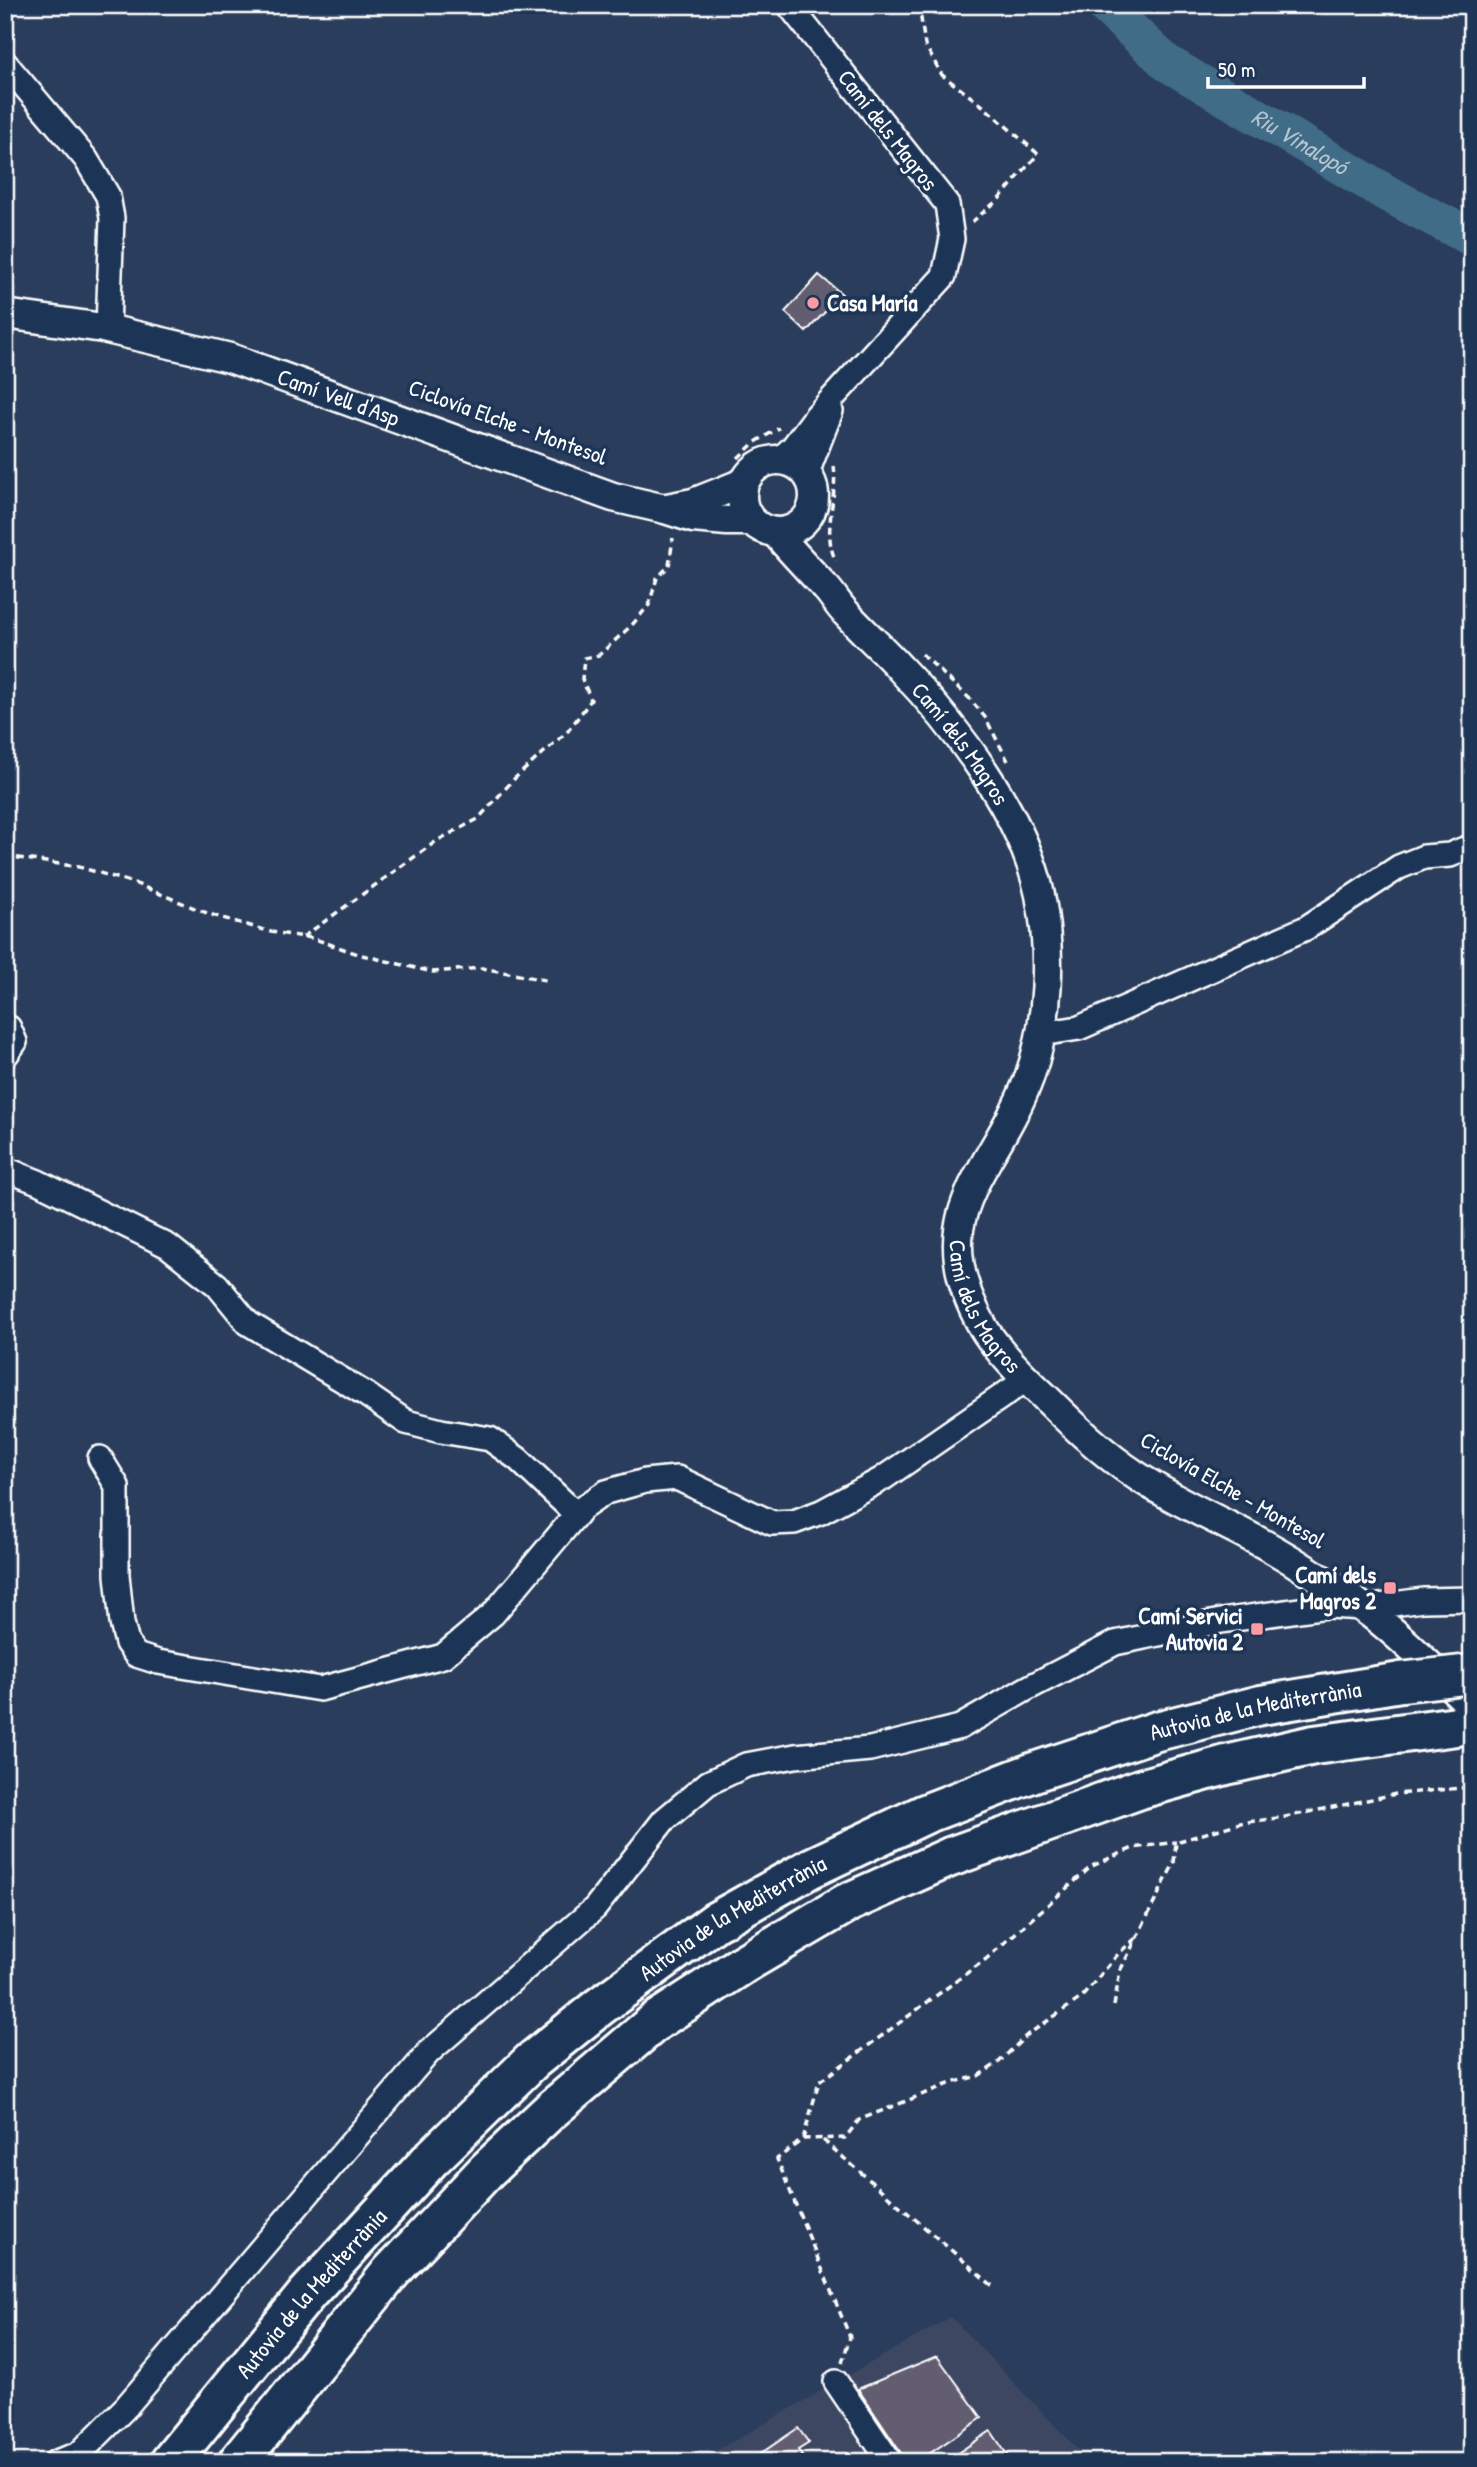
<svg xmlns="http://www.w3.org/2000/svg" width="1477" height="2467" font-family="'Patrick Hand',sans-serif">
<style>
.built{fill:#3c4762}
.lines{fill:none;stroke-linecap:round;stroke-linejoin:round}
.river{stroke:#416c88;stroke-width:37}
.building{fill:#625d6f;stroke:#fff;stroke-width:2}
.minor-casing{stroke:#fff;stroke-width:28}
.tertiary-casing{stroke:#fff;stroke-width:33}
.motorway-casing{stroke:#fff;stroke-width:44}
.path{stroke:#fff;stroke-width:3.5;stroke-dasharray:7 5;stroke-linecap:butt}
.minor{stroke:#1d3557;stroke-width:23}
.tertiary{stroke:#1d3557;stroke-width:28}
.motorway{stroke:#1d3557;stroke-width:38}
.motorway-bridge-casing{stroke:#fff;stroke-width:44;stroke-linecap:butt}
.motorway-bridge{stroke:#1d3557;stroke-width:38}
.poi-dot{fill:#ff9aa2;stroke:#1d3557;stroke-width:2.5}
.labels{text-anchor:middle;stroke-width:7;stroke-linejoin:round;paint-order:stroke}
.street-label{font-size:23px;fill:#fff;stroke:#1d3557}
.poi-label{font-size:23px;font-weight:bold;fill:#fff;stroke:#1d3557;text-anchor:end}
.water-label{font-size:24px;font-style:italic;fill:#b3c4cf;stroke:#1d3557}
</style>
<rect width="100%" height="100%" fill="#2b3d5c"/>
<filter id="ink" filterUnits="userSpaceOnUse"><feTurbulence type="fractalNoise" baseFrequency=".0143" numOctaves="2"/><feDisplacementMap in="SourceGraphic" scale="14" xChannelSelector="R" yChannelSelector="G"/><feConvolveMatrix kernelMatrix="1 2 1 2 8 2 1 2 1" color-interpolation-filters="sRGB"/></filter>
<g filter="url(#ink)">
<polygon class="built" points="951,2317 1090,2462 697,2462"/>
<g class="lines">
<path class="river" id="s1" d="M1104,5l63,58 221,131 84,44"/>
</g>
<g class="building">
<polygon points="819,275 842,294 806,332 785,312"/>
<polygon points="937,2356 982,2418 917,2462 907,2462 858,2389"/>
<polygon points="798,2428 809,2443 798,2450 806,2462 748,2462"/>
<polygon points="991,2431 1012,2462 944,2462"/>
</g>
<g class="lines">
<defs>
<g id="minor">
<polyline points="5,63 86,159 108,196 112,218 108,329"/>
<polyline points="780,459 793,447 817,415 944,276 952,239 947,204 789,5"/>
<polyline points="807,473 831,411"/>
<polyline points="5,1028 9,1028 15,1042 5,1056"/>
<polyline points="1041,1034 1079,1028 1306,928 1399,867 1424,857 1450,855 1472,846"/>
<polyline points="5,1169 38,1182 168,1246 217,1285 248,1323 364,1393 406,1422 441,1431 490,1439 518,1459 577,1515"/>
<polyline points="100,1458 117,1486 117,1575 122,1623 127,1643 136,1655 158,1662 320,1689 443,1656 493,1614 581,1509 606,1492 645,1481 677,1478 772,1523 794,1522 821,1512 882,1479 1027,1379"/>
<polyline points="836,2382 890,2462"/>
<polyline points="56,2462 79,2454 125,2408 429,2052 595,1908 664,1820 708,1783 746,1765 795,1756 870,1749 960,1727 1028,1688 1115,1643 1221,1621 1328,1606 1364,1608 1423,1600 1472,1599"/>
</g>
<g id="tertiary">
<path id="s2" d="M5,314l98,14 127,30 383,139 52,12 28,9 34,3h23"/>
<circle cx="778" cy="496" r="36"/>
<polyline points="667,508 693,503 743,483"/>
<path id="s3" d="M775,532c17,20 34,38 52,57 7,8 12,17 19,24 17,19 37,36 54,55 57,60 122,144 140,227 12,59 9,126 -11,183 -36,97 -110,136 -46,249 12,21 42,51 61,69 29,29 58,57 93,80 51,34 111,55 162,89 22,14 44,27 64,43 39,28 73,65 109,98"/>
</g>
<g id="motorway">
<path id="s4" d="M170,2462l137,-168 124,-135 101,-98 67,-54 116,-85 96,-54 114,-54 109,-42 123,-41 104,-26 140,-23"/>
<polyline points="238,2462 391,2272 487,2170 550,2111 656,2021 745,1963 847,1903 950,1857 1140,1789 1226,1765 1314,1745 1472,1724"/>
</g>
</defs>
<use href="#minor" class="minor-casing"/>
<use href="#tertiary" class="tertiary-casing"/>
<use href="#motorway" class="motorway-casing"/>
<g class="path">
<polyline points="919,5 925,45 942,75 983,106 1038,154 999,199 972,222"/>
<polyline points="1442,5 1459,7 1470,5"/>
<polyline points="738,458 754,443 779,428"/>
<path d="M834,466c4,31 -13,66 2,95"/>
<polyline points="922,654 969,698 985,717 1008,761"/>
<polyline points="5,856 79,867 134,883 209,914 271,932 312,938 358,954 432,972 482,968 550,981"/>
<polyline points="303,937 438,840 478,819 515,778 568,731 591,700 582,679 584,658 599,655 632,625 649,605 657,578 669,566 673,538"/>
<polyline points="1114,2006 1120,1971 1174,1863 1176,1842 1240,1823 1285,1817 1396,1794 1472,1787"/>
<polyline points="803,2139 819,2082 986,1959 1092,1866 1133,1848 1176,1842"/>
<polyline points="823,2140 994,2287"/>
<polyline points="842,2363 850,2337 777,2159 803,2139 845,2138 859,2120 951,2083 978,2076 998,2063 1027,2035 1081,1998 1119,1953 1137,1937"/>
</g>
<use href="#minor" class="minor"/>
<use href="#tertiary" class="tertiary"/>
<use href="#motorway" class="motorway"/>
<defs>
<polyline id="motorway-bridge" points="1401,1682 1472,1674"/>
</defs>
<use href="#motorway-bridge" class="motorway-bridge-casing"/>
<use href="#motorway-bridge" class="motorway-bridge"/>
</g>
</g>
<g class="poi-dot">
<circle cx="813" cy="303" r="7"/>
<rect x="1383" y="1581" width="14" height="14" rx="3.5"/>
<rect x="1250" y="1622" width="14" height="14" rx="3.5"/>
</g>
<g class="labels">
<g class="street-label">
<text transform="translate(888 130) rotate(52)" y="8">Camí dels Magros</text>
<text dy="8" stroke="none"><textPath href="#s2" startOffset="345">Camí Vell d'Asp</textPath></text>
<text transform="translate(508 422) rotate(20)" y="8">Ciclovía Elche - Montesol</text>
<text dy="8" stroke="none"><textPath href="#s3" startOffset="282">Camí dels Magros</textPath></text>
<text dy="8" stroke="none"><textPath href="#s3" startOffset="891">Camí dels Magros</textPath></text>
<text transform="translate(1233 1490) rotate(30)" y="8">Ciclovía Elche - Montesol</text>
<text dy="8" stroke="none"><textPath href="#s4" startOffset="1354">Autovia de la Mediterrània</textPath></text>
<text dy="8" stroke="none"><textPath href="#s4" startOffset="788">Autovia de la Mediterrània</textPath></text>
<text dy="8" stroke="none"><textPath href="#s4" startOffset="220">Autovia de la Mediterrània</textPath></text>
</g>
<g class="poi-label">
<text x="827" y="311" text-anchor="start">Casa María</text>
<text x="1376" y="1583">Camí dels<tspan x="1376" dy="26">Magros 2</tspan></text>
<text x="1243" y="1624">Camí Servici<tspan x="1243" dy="26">Autovia 2</tspan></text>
</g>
<g class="water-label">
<text dy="8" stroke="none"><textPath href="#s1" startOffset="240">Riu Vinalopó</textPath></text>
</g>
</g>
<rect width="1477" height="2467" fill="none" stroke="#1d3557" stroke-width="28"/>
<rect x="14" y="14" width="1449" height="2439" fill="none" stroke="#fff" stroke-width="2.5" filter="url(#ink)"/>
<path d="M1208 77v10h156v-10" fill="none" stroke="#ffffff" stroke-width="3.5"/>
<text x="1218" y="77" font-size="21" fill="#ffffff" stroke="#1d3557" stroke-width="5" paint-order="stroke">50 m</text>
</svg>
